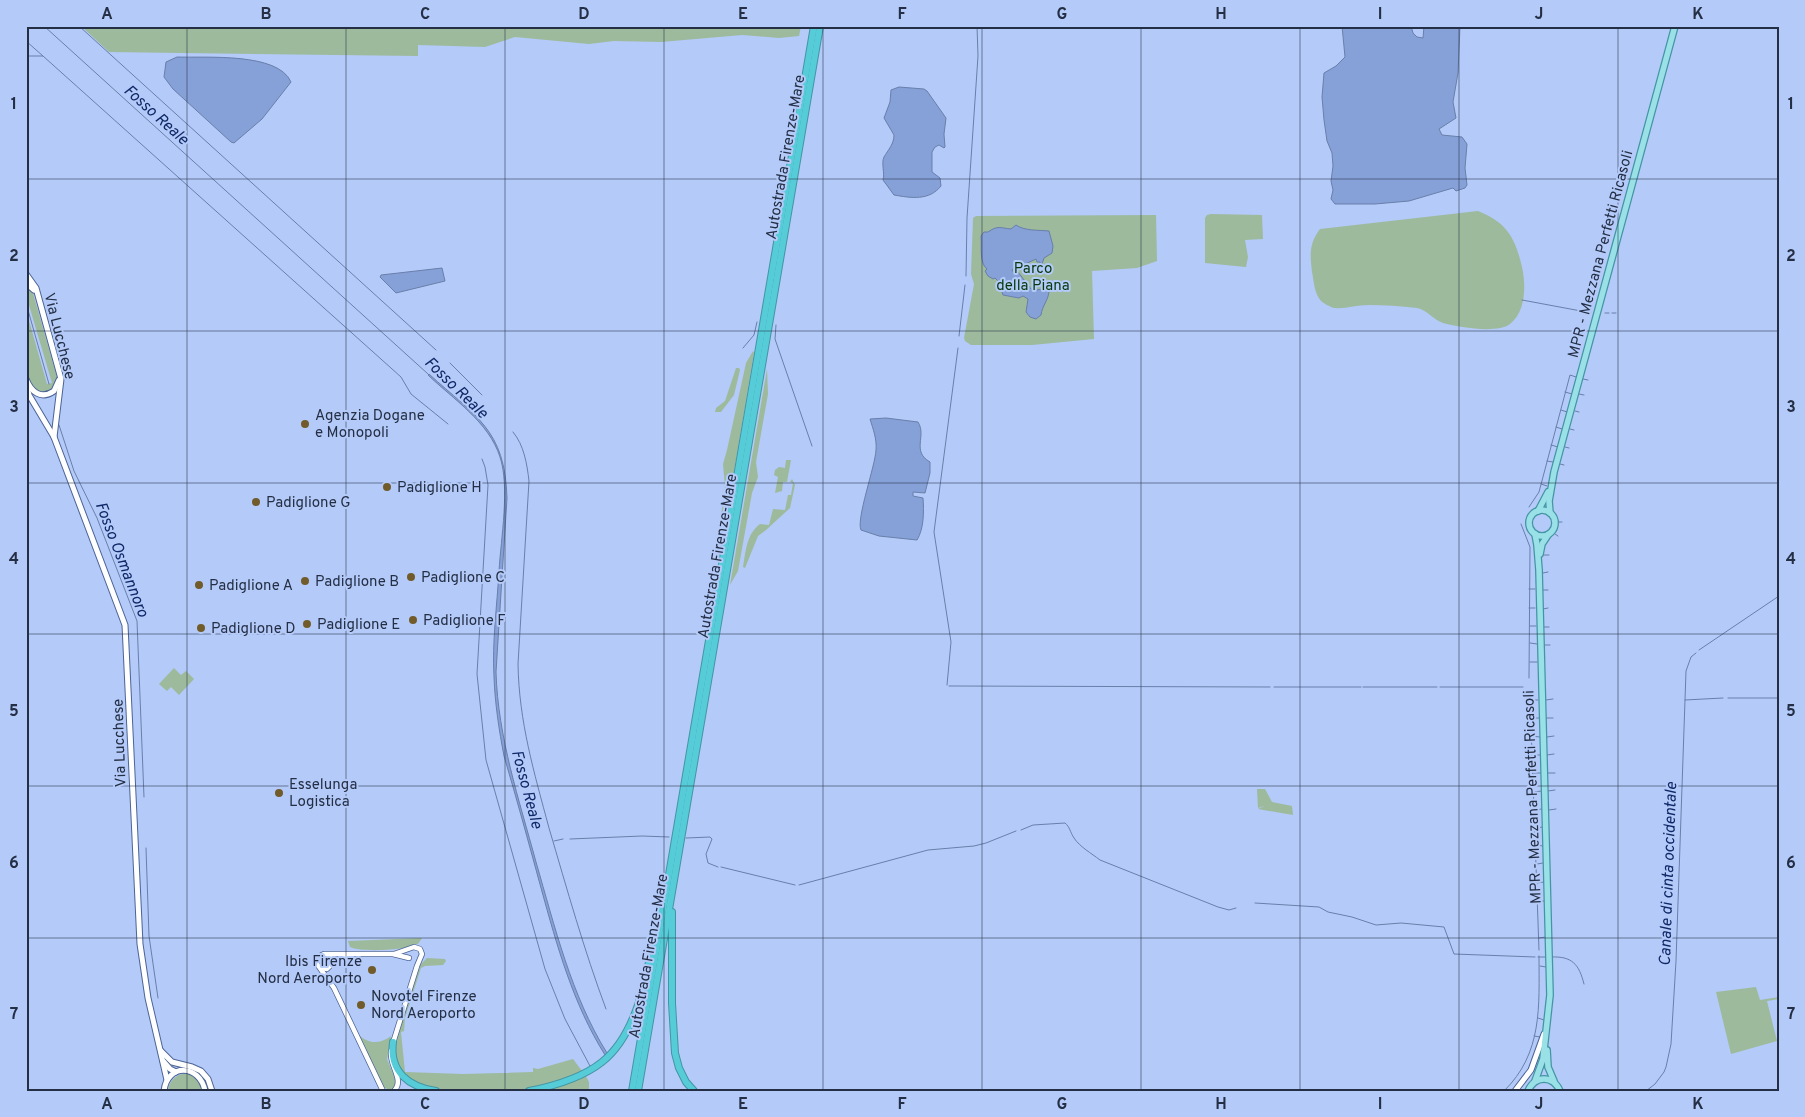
<svg xmlns="http://www.w3.org/2000/svg" width="1805" height="1117" font-family="Overpass,sans-serif">
<style>
.green{fill:#9dba9c}
.water{fill:#86a1d7;stroke:#697fab}
.lines{fill:none;stroke-linecap:round;stroke-linejoin:round}
.stream{stroke:#697fab;stroke-width:1}
.tertiary-casing{stroke:#4c6496;stroke-width:6}
.secondary-casing{stroke:#4c6496;stroke-width:7}
.primary-casing{stroke:#4495a4;stroke-width:8}
.motorway-casing{stroke:#4495a4;stroke-width:8}
.tertiary{stroke:#fff;stroke-width:4.5}
.secondary{stroke:#fff;stroke-width:5}
.primary{stroke:#99e0e7;stroke-width:5.5}
.motorway{stroke:#55ccd7;stroke-width:6}
.grid{fill:none;stroke:#242f45;stroke-width:1;stroke-opacity:0.55}
.poi-dot{fill:#725b2b;stroke:#b4caf8;stroke-width:2}
.labels{text-anchor:middle;stroke-width:4;stroke-linejoin:round;paint-order:stroke}
.street-label{font-size:15px;fill:#242f45;stroke:#b4caf8}
.park-label{font-size:15px;fill:#053909;stroke:#b4caf8}
.poi-label{font-size:15px;fill:#242f45;stroke:#b4caf8;text-anchor:start}
.water-label{font-size:16px;font-style:italic;fill:#0f2867;stroke:#b4caf8}
.neatline{fill:none;stroke:#242f45;stroke-width:2}
.grid-label{font-size:16px;text-anchor:middle;font-weight:bold;fill:#242f45}
</style>
<rect width="100%" height="100%" fill="#b4caf8"/>
<g class="green">
<polygon points="81,26 801,26 799,36 779,38 742,35 661,42 614,41 589,44 515,37 485,47 418,45 418,56 109,52"/>
<path d="M1478,211c29,12 37,26 44,56 4,18 4,45 -12,57 -13,10 -52,3 -67,-1 -9,-3 -16,-13 -26,-15 -16,-2 -33,-3 -49,-3 -11,0 -23,4 -34,3 -4,-1 -11,-5 -13,-7 -7,-8 -7,-20 -9,-29 -2,-18 -3,-28 8,-43z"/>
<polygon points="1211,214 1262,215 1263,239 1245,240 1248,257 1246,267 1205,263 1205,218 1207,215"/>
<polygon points="1156,215 1157,261 1137,268 1092,271 1094,339 1032,345 971,345 965,341 964,338 974,284 971,274 973,218 976,216"/>
<path d="M26,285l7,8 24,84v3l-5,10 -9,3c-5,-2 -10,-3 -12,-8 -9,-18 -5,-54 -5,-75l21,74 5,-1 -26,-88z"/>
<polygon points="753,351 754,353 719,560 717,561 717,545 725,487 723,464 727,450 746,363"/>
<polygon points="736,368 739,368 740,370 734,395 721,412 715,412 716,408 725,401"/>
<polygon points="767,369 768,394 756,462 758,477 752,493 738,571 730,585"/>
<polygon points="786,460 791,460 787,482 783,482 782,491 775,493 778,477 774,475 775,470 779,467 785,468"/>
<path d="M792,479l3,6 -5,23 -24,22 -8,6 -13,32 -2,-1c3,-16 3,-32 17,-43l9,1 4,-16 12,1 3,-15h3l2,-12 -3,-1z"/>
<polygon points="174,668 181,675 186,671 194,679 179,695 171,687 167,691 159,684"/>
<polygon points="1257,789 1265,789 1272,802 1292,806 1293,815 1258,809 1264,806 1258,808"/>
<path d="M422,938l-4,6c-6,0 -9,4 -15,4 -12,2 -42,4 -53,-1l-2,-6z"/>
<path d="M427,958l18,1 1,2 -3,4 -18,1 -4,2 -16,50 -1,13 -3,1 4,40 58,2 70,-2v-4l5,1 35,-10 9,12c-34,22 -92,22 -131,19 -9,-1 -20,-1 -30,-4 -10,-3 -20,-14 -24,-23 -2,-5 -3,-14 -2,-19 6,-27 17,-54 26,-80z"/>
<polygon points="1756,987 1760,1000 1779,997 1779,999 1767,1001 1777,1041 1731,1054 1716,992"/>
<path d="M357,1033c10,11 22,12 34,3l-4,23 10,24 -4,6 -3,1 -7,-3z"/>
<path d="M186,1073c11,2 14,8 17,18h-35c1,-11 8,-16 18,-18z"/>
<polygon points="586,1076 589,1082 589,1091 541,1091"/>
</g>
<g class="water">
<polygon points="1342,26 1411,26 1413,33 1417,37 1423,38 1424,26 1460,26 1458,73 1453,102 1456,118 1439,129 1442,135 1462,137 1467,144 1465,168 1467,185 1465,188 1456,191 1453,188 1409,201 1375,204 1335,204 1331,199 1333,190 1331,181 1333,166 1332,153 1327,141 1324,120 1322,97 1324,73 1336,66 1345,57"/>
<path d="M177,57c29,1 101,-5 114,25l-29,37 -28,24 -3,-1 -58,-53 -9,-12 2,-15z"/>
<path d="M899,87l25,2 3,2 19,27 -2,16 1,13 -1,1 -5,-3 -4,2 -3,5v20l8,6 1,8c-12,15 -30,12 -47,9l-11,-15c2,-7 -2,-17 1,-23 4,-7 10,-13 10,-22l-10,-17 6,-16 1,-12z"/>
<path d="M1016,225c8,6 23,5 33,6l4,15 -1,7 -8,5 -2,6 -2,1v-3h-3l-1,-3 -11,5 -8,1 -5,5 2,3 4,-1 13,17 5,1 13,-2c1,11 -7,17 -8,27l-5,4 -6,-2 -4,-5 2,-13 -5,-3 -4,2 -16,-3 -4,-13 -4,-4 -2,1 -5,-3 -3,-5 2,-2c-8,-6 -5,-23 -6,-33l3,-4h4c10,-7 12,-4 23,-3z"/>
<polygon points="442,268 445,281 396,293 380,277 381,275"/>
<path d="M429,374c47,43 76,55 78,124l-11,174c2,66 23,127 40,190 19,65 35,133 71,191l-2,2c-32,-51 -48,-109 -64,-167 -12,-44 -24,-88 -37,-132 -5,-26 -9,-52 -10,-79 -2,-35 3,-71 5,-106 2,-33 11,-84 1,-114 -11,-35 -47,-58 -72,-82z"/>
<path d="M886,418l32,4c9,14 -7,29 12,40v11l-5,20 -12,-1v4l10,2c1,13 1,31 -6,42l-38,-4 -18,-6c-5,-11 14,-63 15,-80 1,-11 -3,-21 -6,-31z"/>
</g>
<g class="lines">
<g class="stream">
<polyline points="44,26 428,374"/>
<polyline points="79,26 436,350"/>
<polyline points="26,41 43,56 26,56"/>
<polyline points="43,56 401,377 411,394 448,424"/>
<polyline points="966,276 967,218 978,56 977,26"/>
<polyline points="1522,300 1581,311"/>
<polyline points="26,303 49,384"/>
<polyline points="1585,312 1591,312"/>
<polyline points="1605,313 1609,313"/>
<polyline points="1612,313 1616,313"/>
<polyline points="776,325 775,339 812,446"/>
<polyline points="959,336 965,285"/>
<polyline points="743,348 754,335 757,322"/>
<polyline points="450,363 482,395"/>
<polyline points="1583,379 1588,380"/>
<polyline points="1565,392 1572,394"/>
<polyline points="1579,394 1584,395"/>
<polyline points="1561,410 1567,412"/>
<polyline points="1575,411 1579,412"/>
<polyline points="59,425 74,471 97,518 137,621 144,797"/>
<polyline points="1556,427 1562,429"/>
<polyline points="1570,429 1574,430"/>
<path d="M513,432c11,13 14,32 16,49l-11,183c1,58 16,108 31,164 18,61 35,122 57,181"/>
<polyline points="1551,445 1558,447"/>
<polyline points="1565,447 1569,448"/>
<polyline points="482,459 485,467 488,485 477,674 486,760 545,969 565,1019 590,1066"/>
<polyline points="1547,461 1553,462"/>
<polyline points="1560,464 1564,465"/>
<polyline points="1541,484 1547,486"/>
<polyline points="1529,507 1539,492 1570,375 1576,377"/>
<polyline points="1558,522 1562,522"/>
<polyline points="1521,524 1530,547 1529,678"/>
<polyline points="1555,534 1558,536"/>
<polyline points="1543,555 1549,555"/>
<polyline points="1543,573 1548,572"/>
<polyline points="1529,589 1535,589"/>
<polyline points="1543,590 1548,590"/>
<polyline points="1529,608 1535,608"/>
<polyline points="1543,609 1548,608"/>
<polyline points="1530,626 1536,626"/>
<polyline points="1544,627 1549,627"/>
<polyline points="1530,643 1537,644"/>
<polyline points="1545,645 1550,645"/>
<polyline points="1699,650 1779,596"/>
<polyline points="1530,662 1537,662"/>
<polyline points="947,685 951,642 934,532 958,348"/>
<polyline points="949,686 1270,687"/>
<polyline points="1274,687 1361,687"/>
<polyline points="1363,687 1437,687"/>
<polyline points="1440,687 1523,687"/>
<polyline points="1530,697 1539,950"/>
<polyline points="1728,698 1779,698"/>
<polyline points="1531,700 1538,700"/>
<polyline points="1546,700 1553,699"/>
<polyline points="1685,700 1723,698"/>
<polyline points="1530,718 1539,718"/>
<polyline points="1546,718 1553,718"/>
<polyline points="1531,736 1540,737"/>
<polyline points="1547,737 1554,736"/>
<polyline points="1531,755 1540,755"/>
<polyline points="1547,755 1554,754"/>
<polyline points="1532,773 1541,773"/>
<polyline points="1548,773 1555,773"/>
<polyline points="1548,791 1555,790"/>
<polyline points="1533,792 1542,791"/>
<polyline points="1535,810 1542,809"/>
<polyline points="1549,810 1556,809"/>
<polyline points="1536,828 1543,827"/>
<path d="M1021,830l12,-5 32,-2c5,4 5,9 9,15 6,9 17,15 26,22l118,47 11,3 7,-2"/>
<polyline points="686,838 710,837 712,839 706,854 708,863 718,867"/>
<polyline points="570,839 642,836 669,837"/>
<polyline points="554,841 563,839"/>
<polyline points="1536,845 1543,846"/>
<polyline points="146,848 149,936 158,998"/>
<polyline points="1537,864 1543,863"/>
<polyline points="721,867 795,885"/>
<polyline points="1537,883 1544,882"/>
<polyline points="799,885 928,850 974,846 986,843 1016,831"/>
<polyline points="1538,901 1545,901"/>
<polyline points="1255,903 1319,907 1328,912 1352,917 1376,925 1401,923 1444,927 1454,954 1535,957"/>
<polyline points="1539,938 1546,937"/>
<polyline points="1538,957 1547,957"/>
<path d="M1551,957c21,-1 28,7 33,27"/>
<polyline points="1540,966 1546,967"/>
<polyline points="1538,1018 1544,1020"/>
<polyline points="1534,1036 1540,1037"/>
<path d="M1504,1091c39,-38 35,-85 35,-135"/>
<polyline points="1646,1091 1655,1084 1664,1072 1666,1067 1671,1044 1676,961 1686,671 1691,657 1696,653"/>
</g>
<defs>
<g id="tertiary">
<polyline points="332,964 349,956"/>
<polyline points="321,968 327,969 331,965 332,959 328,955"/>
<polyline points="393,1043 417,966 422,954 420,949 414,947 394,954"/>
<path d="M391,1051c-2,15 14,29 3,40"/>
<polyline points="383,1091 334,988 317,964 318,957 324,954 393,954 409,958"/>
</g>
<g id="secondary">
<polyline points="26,274 36,288 61,379 54,437"/>
<polyline points="26,283 34,290"/>
<path d="M26,379c5,13 15,21 28,12l5,-11"/>
<polyline points="26,384 29,395 54,437 125,625 140,944 148,998 167,1080"/>
<polyline points="161,1051 172,1062 192,1067 201,1071 208,1079 212,1091"/>
<polyline points="163,1061 170,1069 176,1072"/>
<path d="M164,1091c3,-28 36,-27 41,0"/>
<polyline points="1515,1091 1531,1070 1544,1034"/>
</g>
<g id="primary">
<circle cx="1542" cy="523" r="13"/>
<polyline points="1538,511 1548,492"/>
<polyline points="1550,513 1549,501 1554,472 1675,26"/>
<polyline points="1535,534 1537,545 1539,570 1550,995 1543,1059 1535,1081"/>
<polyline points="1540,554 1542,544 1548,535"/>
<polyline points="1547,1050 1548,1067 1554,1081"/>
<path d="M1528,1091c7,-16 25,-16 32,0"/>
</g>
<g id="motorway">
<polyline points="672,912 672,1003 675,1053 679,1068 686,1082 694,1091"/>
<path d="M393,1042c-4,30 16,45 43,49"/>
<path d="M529,1091c25,-5 53,-13 73,-29 42,-33 48,-110 58,-159"/>
<polyline points="632,1091 814,26"/>
<polyline points="638,1091 820,26"/>
</g>
</defs>
<use href="#tertiary" class="tertiary-casing"/>
<use href="#secondary" class="secondary-casing"/>
<use href="#primary" class="primary-casing"/>
<use href="#motorway" class="motorway-casing"/>
<use href="#tertiary" class="tertiary"/>
<use href="#secondary" class="secondary"/>
<use href="#primary" class="primary"/>
<use href="#motorway" class="motorway"/>
</g>
<path class="grid" d="M187,26v1065M346,26v1065M505,26v1065M664,26v1065M823,26v1065M982,26v1065M1141,26v1065M1300,26v1065M1459,26v1065M1618,26v1065M26,179h1753M26,331h1753M26,483h1753M26,634h1753M26,786h1753M26,938h1753"/>
<g class="poi-dot">
<circle cx="305" cy="424" r="5"/>
<circle cx="387" cy="487" r="5"/>
<circle cx="256" cy="502" r="5"/>
<circle cx="411" cy="577" r="5"/>
<circle cx="305" cy="581" r="5"/>
<circle cx="199" cy="585" r="5"/>
<circle cx="413" cy="620" r="5"/>
<circle cx="307" cy="624" r="5"/>
<circle cx="201" cy="628" r="5"/>
<circle cx="279" cy="793" r="5"/>
<circle cx="372" cy="970" r="5"/>
<circle cx="361" cy="1005" r="5"/>
</g>
<g class="labels">
<g class="street-label">
<text transform="translate(785 157) rotate(-80)" y="5">Autostrada Firenze-Mare</text>
<text transform="translate(1600 254) rotate(-75)" y="5">MPR - Mezzana Perfetti Ricasoli</text>
<text transform="translate(60 336) rotate(76)" y="5">Via Lucchese</text>
<text transform="translate(717 556) rotate(-80)" y="5">Autostrada Firenze-Mare</text>
<text transform="translate(119 743) rotate(-92)" y="5">Via Lucchese</text>
<text transform="translate(1532 797) rotate(-92)" y="5">MPR - Mezzana Perfetti Ricasoli</text>
<text transform="translate(648 956) rotate(-80)" y="5">Autostrada Firenze-Mare</text>
</g>
<g class="park-label">
<text x="1033" y="273">Parco<tspan x="1033" dy="17">della Piana</tspan></text>
</g>
<g class="poi-label">
<text x="315" y="420">Agenzia Dogane<tspan x="315" dy="17">e Monopoli</tspan></text>
<text x="397" y="492">Padiglione H</text>
<text x="266" y="507">Padiglione G</text>
<text x="421" y="582">Padiglione C</text>
<text x="315" y="586">Padiglione B</text>
<text x="209" y="590">Padiglione A</text>
<text x="423" y="625">Padiglione F</text>
<text x="317" y="629">Padiglione E</text>
<text x="211" y="633">Padiglione D</text>
<text x="289" y="789">Esselunga<tspan x="289" dy="17">Logistica</tspan></text>
<text x="362" y="966" text-anchor="end">Ibis Firenze<tspan x="362" dy="17">Nord Aeroporto</tspan></text>
<text x="371" y="1001">Novotel Firenze<tspan x="371" dy="17">Nord Aeroporto</tspan></text>
</g>
<g class="water-label">
<text transform="translate(157 114) rotate(42)" y="6">Fosso Reale</text>
<text transform="translate(457 387) rotate(44)" y="6">Fosso Reale</text>
<text transform="translate(123 559) rotate(69)" y="6">Fosso Osmannoro</text>
<text transform="translate(528 789) rotate(75)" y="6">Fosso Reale</text>
<text transform="translate(1667 874) rotate(-88)" y="6">Canale di cinta occidentale</text>
</g>
</g>
<rect width="1805" height="1117" fill="none" stroke="#b4caf8" stroke-width="55"/>
<rect x="28" y="28" width="1750" height="1062" class="neatline"/>
<g class="grid-label">
<text x="107" y="19">A</text>
<text x="266" y="19">B</text>
<text x="425" y="19">C</text>
<text x="584" y="19">D</text>
<text x="743" y="19">E</text>
<text x="902" y="19">F</text>
<text x="1062" y="19">G</text>
<text x="1221" y="19">H</text>
<text x="1380" y="19">I</text>
<text x="1539" y="19">J</text>
<text x="1698" y="19">K</text>
<text x="14" y="109">1</text>
<text x="1791" y="109">1</text>
<text x="14" y="261">2</text>
<text x="1791" y="261">2</text>
<text x="14" y="412">3</text>
<text x="1791" y="412">3</text>
<text x="14" y="564">4</text>
<text x="1791" y="564">4</text>
<text x="14" y="716">5</text>
<text x="1791" y="716">5</text>
<text x="14" y="868">6</text>
<text x="1791" y="868">6</text>
<text x="14" y="1019">7</text>
<text x="1791" y="1019">7</text>
<text x="107" y="1109">A</text>
<text x="266" y="1109">B</text>
<text x="425" y="1109">C</text>
<text x="584" y="1109">D</text>
<text x="743" y="1109">E</text>
<text x="902" y="1109">F</text>
<text x="1062" y="1109">G</text>
<text x="1221" y="1109">H</text>
<text x="1380" y="1109">I</text>
<text x="1539" y="1109">J</text>
<text x="1698" y="1109">K</text>
</g>
</svg>
